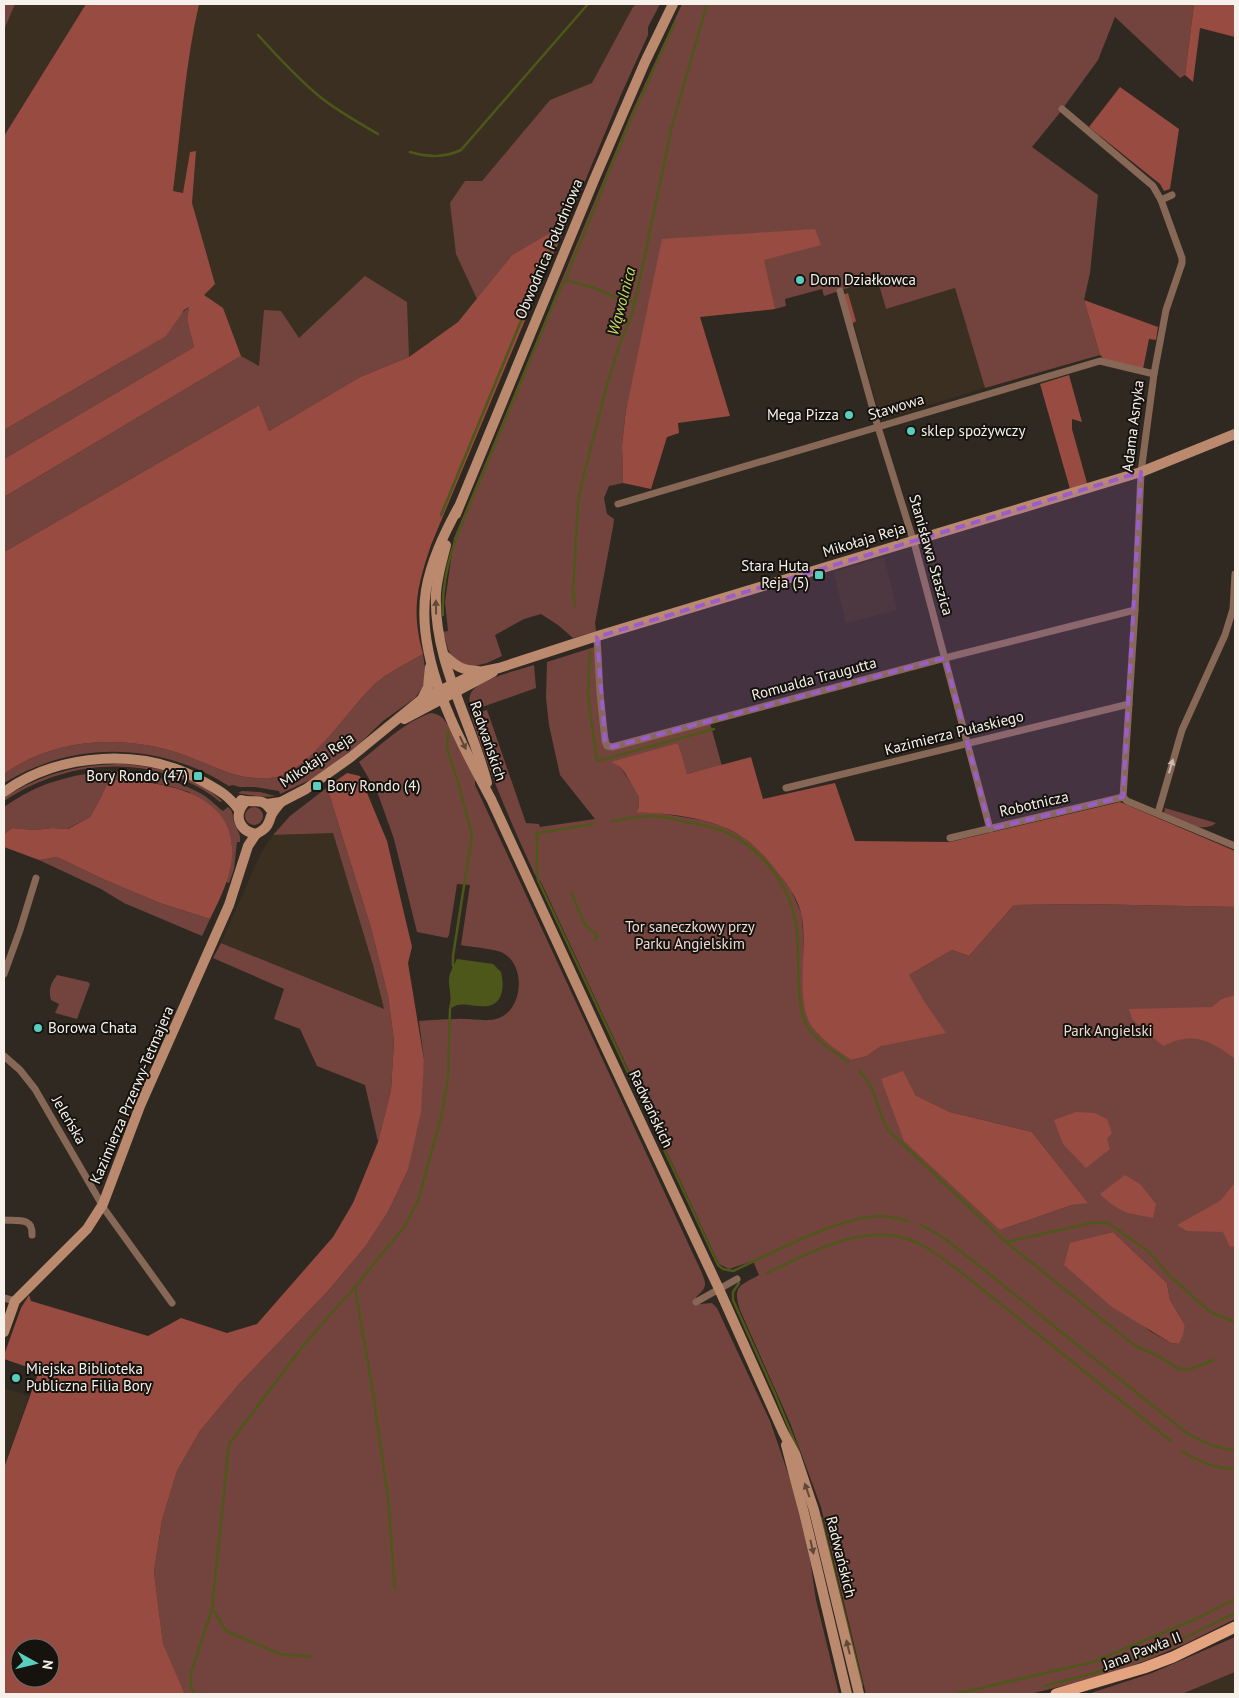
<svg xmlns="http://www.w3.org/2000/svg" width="1239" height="1698" font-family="'PT Sans',sans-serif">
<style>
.built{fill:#3a2f21}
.green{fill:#73443d;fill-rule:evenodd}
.forest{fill:#984b40;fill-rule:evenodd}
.water{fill:#4e571a}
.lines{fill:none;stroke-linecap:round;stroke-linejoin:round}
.stream{stroke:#4e571a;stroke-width:2.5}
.street{stroke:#876856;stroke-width:7}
.secondary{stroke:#bb8a6e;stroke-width:10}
.primary{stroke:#e3a47f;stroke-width:11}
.oneway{fill:#60493a}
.oneway2{fill:#cabaaf}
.marked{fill:#9a5dca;fill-opacity:0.2;stroke:#9a5dca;stroke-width:4;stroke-dasharray:10 6;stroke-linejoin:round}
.poi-dot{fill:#59cebf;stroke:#16130f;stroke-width:2}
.labels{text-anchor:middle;stroke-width:4;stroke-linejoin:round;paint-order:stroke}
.street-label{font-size:15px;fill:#f6f1eb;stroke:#16130f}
.poi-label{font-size:15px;fill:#f6f1eb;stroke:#16130f;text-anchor:start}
.park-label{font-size:15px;fill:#f1d9d5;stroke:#16130f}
.water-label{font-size:16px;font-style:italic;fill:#c3d669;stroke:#16130f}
</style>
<rect width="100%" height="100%" fill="#302921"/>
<g class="built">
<polygon points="15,4 86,4 4,135 4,30"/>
<polygon points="141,4 653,4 512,255 458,322 409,357 360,377 269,431 203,295 184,310"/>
<polygon points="877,278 886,309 955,288 985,388 881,420 844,289"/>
<polygon points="912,423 916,437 909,439 906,425"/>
<polygon points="884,557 897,610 846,623 834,572"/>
<polygon points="333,833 373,965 384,1010 221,943 255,866 263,850 273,835"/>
<polygon points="4,1388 29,1396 4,1468"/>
<polygon points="1235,1672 1235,1694 1183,1694"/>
</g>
<g class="green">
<polygon points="4,4 15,4 4,30"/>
<polygon points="637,4 660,4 648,27 648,35 620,97 568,222 512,255 477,299 456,254 450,203 465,181 482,181 550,100 592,83 633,7"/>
<polygon points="682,4 1194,4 1185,75 1180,78 1115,17 1098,60 1058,115 1032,147 1098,195 1090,273 1084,300 1100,355 985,388 955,288 886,309 877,278 824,296 822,289 785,299 786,306 775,309 646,322 626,410 622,445 623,483 609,486 604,498 607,514 614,519 613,527 595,623 596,631 573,638 558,625 541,614 524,619 495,635 502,656 487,663 471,667 453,659 448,649 443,632 448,631 445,602 454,538 631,114"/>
<polygon points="365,276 407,302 409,357 360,377 269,431 259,405 4,552 4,497 241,356 259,366 264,310 281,311 299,338"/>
<polygon points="189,307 187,320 194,347 4,459 4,430 123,361"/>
<path d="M601,645c1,27 0,75 10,100l99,-22 12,43 -36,8 -8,-31 -59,23c4,5 18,25 20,31 2,6 -1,11 -3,16l16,-1 49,8 21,6 20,10 20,16 9,10 20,28 11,25 1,18 2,71 13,30 34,26 15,-4 14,-10 28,-71 43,-25 17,6 45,-51 69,-1 152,3v712l-50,25 -40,17 -39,14 -76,19h-164l-45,-187 -31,-84 -50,-113c-8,-25 0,-24 19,-35l-6,-14 -24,8 -10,-5 -178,-382 -6,-7c-24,-52 -47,-105 -64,-160l16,-5 39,113 13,1 1,3 55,-8 -35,-44 -11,-50 -3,-27 1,-36zM888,1077l27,18 35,17 82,20 55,70 -15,3 -72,25 -119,-150zM1113,1232l54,51 3,17 15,25 -6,19 -8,-1 -21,-12 -85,-66 31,-28z"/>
<path d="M423,654l3,22 -4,12 -7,10 -32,23 -26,25 -43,32 -34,16 -1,-3 -24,-4h-16l-6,-2 -4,1c-15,-9 -31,-18 -48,-23 -60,-20 -123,-13 -177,20v-9c52,-38 127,-40 185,-17 25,9 48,23 76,21 5,0 10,0 15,-2 35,-13 65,-62 92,-89 11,-12 36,-24 51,-33z"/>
<path d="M534,665l2,23 -51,18 -14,3c-1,-6 -3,-10 0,-16 7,-14 48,-23 63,-28z"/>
<path d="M431,713c8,1 12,4 16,11h3l25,55v6l226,486c6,14 6,16 -5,26l4,7 12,-1 5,5 53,113 22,64 18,75 6,40 23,94h-654l-22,-49 -9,-73 8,-52 15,-49 23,-40 40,-48 88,-92 37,-44 23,-35 20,-42 16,-110 -5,-39c12,-1 25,-2 38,-2 12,-1 28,3 39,0 27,-7 31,-53 7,-66 -7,-4 -32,-6 -42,-8l9,-60 -13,-1 -8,51 -2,3 -30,-6 -23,-93 -16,-45 -19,-32c22,-17 45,-40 72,-49z"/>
<path d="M126,764c33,3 71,13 96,37l-2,1c-15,-13 -32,-21 -50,-27 -58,-18 -117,-6 -166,26v-3c39,-25 75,-34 122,-34z"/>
<path d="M112,771c30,2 60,7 86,21 9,4 17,13 25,19l5,-4c6,5 4,8 6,15 3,8 7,11 6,20h-3l-3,27 -5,14 -3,-1 6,-28v-9l-4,-15 -39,-38 -16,-5 -31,-7 -33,-1 -8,18 -11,20 -23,12 -14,-1 -19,2 -22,-2 -8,6v-27c34,-24 67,-33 108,-36z"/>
<polygon points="333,783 329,794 371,928 388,996 394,1041 391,1090 378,1142 365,1085 317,1066 300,1029 274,1019 284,989 213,958 221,943 384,1009 373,965 333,833 273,835 290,816"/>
<path d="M242,791l18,1 15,4c-5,2 -30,-1 -37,-3z"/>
<circle cx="254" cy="816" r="9"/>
<path d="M1165,808l51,15c-15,12 -37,-4 -52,-10z"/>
<polygon points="57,857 105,880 160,903 210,919 202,936 124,903 101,889 39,860"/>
<path d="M57,975l31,7 2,2 -13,35 -22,-6 4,-9 -8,-4c-3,-10 0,-17 6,-25z"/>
<polygon points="1235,1637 1235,1672 1182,1694 1088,1694 1152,1673"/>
</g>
<g class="forest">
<path d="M86,4h113c-14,61 -18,125 -26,187l10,2 7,-41 6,-1 -4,52 23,81 -11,11 19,13 18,48 -237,141v-38l190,-112 -7,-27 2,-13 -5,3 -18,26 -162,94v-294z"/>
<polygon points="1194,4 1235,4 1235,37 1200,28 1193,82 1185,75"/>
<polygon points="1120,87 1179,129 1170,189 1164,191 1160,184 1089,127"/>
<path d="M568,222l-27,60 -110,263c-14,42 -20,65 -8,109 -15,9 -40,21 -51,33 -27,27 -57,76 -92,89 -5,2 -10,2 -15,2 -28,2 -51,-12 -76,-21 -58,-23 -133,-21 -185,17v-222l255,-147 10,26 91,-54 49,-20 49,-35 54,-67z"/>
<polygon points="815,229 821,245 764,260 775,309 700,317 730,416 678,423 679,433 667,437 651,489 623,483 622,445 626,410 662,239"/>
<polygon points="848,293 856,321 852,324 843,295"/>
<polygon points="1084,300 1158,327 1156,340 1149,339 1143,369 1104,359 1100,355"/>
<polygon points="1069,375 1082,422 1072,419 1072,429 1087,483 1070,489 1040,384"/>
<path d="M678,743l9,31 64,-17 12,42 72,-16 20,58 95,1 170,-40 115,49v56l-152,-3 -69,1 -45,51 -17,-6 -43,25 15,26 22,32 -65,13 -14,10 -15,4c-13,-8 -39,-26 -44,-41 -11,-28 -1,-71 -6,-102 -3,-16 -13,-31 -23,-43 -29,-39 -51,-50 -98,-58 -15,-2 -29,-4 -45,-3l3,-7v-9l-14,-24 -6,-7 -8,-4z"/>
<path d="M347,773l13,3 27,65 25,106 -4,16 16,97 -3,52 -13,58 -20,42 -23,35 -37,44 -88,92 -40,48 -23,40 -15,49 -8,52 9,72 22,50h-181v-226l35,-97 -35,-12v-4l17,-47 8,-13 2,6 117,35 33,-18 46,15 30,-9 76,-87 20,-34 25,-61 13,-52 3,-49 -6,-45 -17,-68 -42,-134 4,-11zM20,1648h30v30h-30z"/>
<path d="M109,779c44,2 119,9 123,67 2,25 -11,51 -22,73l-50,-16 -55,-23 -48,-23 -18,3 -35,-13v-13l8,-6 22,2 19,-2 15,1 22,-12 11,-20z"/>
<path d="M1235,995v64c-25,-19 -41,-28 -72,-13l-31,-27 -3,-10 83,-2 10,-8z"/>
<polygon points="903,1071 915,1095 950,1112 1032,1132 1088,1203 1072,1205 1000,1230 904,1141 881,1079"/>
<polygon points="1076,1112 1095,1113 1107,1119 1112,1133 1107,1139 1110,1149 1086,1168 1063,1144 1054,1120"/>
<path d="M1125,1175l15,9 16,20 -3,14c-8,-2 -17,-3 -25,-5 -11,-4 -20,-11 -28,-19z"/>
<polygon points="1235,1183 1235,1246 1230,1247 1223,1232 1187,1231 1177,1225 1220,1201"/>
<polygon points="1113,1232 1167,1283 1170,1300 1185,1325 1183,1335 1179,1344 1171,1343 1112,1307 1064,1265 1070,1243"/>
</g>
<path class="water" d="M457,959l36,5 8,8c2,9 3,19 -2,27 -9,14 -29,3 -42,6 -3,1 -5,3 -7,4l-1,-2c4,-9 -1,-19 0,-29 1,-6 5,-13 8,-19z"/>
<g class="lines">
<g class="stream">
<path d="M258,35c19,21 39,43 61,61 18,15 39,26 59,38"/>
<path d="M410,152c18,5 34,6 51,-2l127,-146"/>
<polyline points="565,280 592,287 622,300 635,302"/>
<polyline points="441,515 542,270 573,205"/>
<polyline points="575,606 573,594 578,503 582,482 607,385 619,346 633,311 672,126 707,4"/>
<path d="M443,615c-3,-54 24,-103 44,-151 23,-57 47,-113 70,-169l8,-15 62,-152 48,-106"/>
<polyline points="590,653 588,696 597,761 714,729"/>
<polyline points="448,732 447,749 458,782 472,835 453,956 453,966"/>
<path d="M611,821c12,-1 25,-5 38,-5 12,-1 25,3 37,6 14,2 27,5 40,10 36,17 65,54 70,94 5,29 -2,72 10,98 8,16 28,27 42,38"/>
<path d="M535,832l2,1v39l1,8 180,385 5,4 10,2c39,-18 102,-52 144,-55 10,-1 21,3 31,5"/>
<polyline points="538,833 593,824"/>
<polyline points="571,892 585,925 596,934 597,937 595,940"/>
<path d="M859,1071c19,18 17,39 29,59l118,112 128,103 26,12 17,11 10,2 27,-10"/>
<path d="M921,1225l20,11 22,17 225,181c16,8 29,15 47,16"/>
<polyline points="1006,1242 1091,1223 1108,1223 1148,1251 1170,1276 1210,1312 1235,1322"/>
<path d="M767,1273c46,-21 102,-55 153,-29 17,9 32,21 47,33l204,164"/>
<polyline points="739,1283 733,1292 733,1300 775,1394 799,1452"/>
<polyline points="355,1287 373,1393 388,1497 395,1589"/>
<path d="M1182,1451c17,11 32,17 53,18"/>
<polyline points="821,1518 862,1685"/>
<polyline points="213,1610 226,1631 280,1654 312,1657"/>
<polyline points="1044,1686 1091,1674 1152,1654 1235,1613"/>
<polyline points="195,1694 191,1688 191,1673 212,1609 229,1444 306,1342 355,1287 405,1226 418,1201 442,1113 448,1078 450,1009"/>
<polyline points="955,1694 1093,1662 1196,1619 1235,1599"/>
</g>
<g class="street">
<polyline points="1062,109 1153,186 1161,200 1182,258 1182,263 1166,310 1154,374 1141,472 1135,610 1123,797"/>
<polyline points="1161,200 1172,195"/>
<polyline points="840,291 878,427 915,546 990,829"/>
<polyline points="618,504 1100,361 1154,374"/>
<polyline points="597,637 600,693 605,741 607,746 612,747 945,658 1135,610"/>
<polyline points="786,788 1129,704"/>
<polyline points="1123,797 1127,801 1235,846"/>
<polyline points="1158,813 1182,730 1225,635 1233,609 1235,574"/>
<polyline points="950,838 1123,797"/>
<polyline points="4,974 20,930 36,878"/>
<polyline points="4,1056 20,1070 35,1089 105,1210 172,1303"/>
<path d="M4,1220c14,1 29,-3 28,15"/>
<polyline points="4,1298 15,1301"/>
<polyline points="696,1302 737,1279"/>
</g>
<g class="secondary">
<path d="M458,508c-14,26 -27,53 -32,82 -11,70 33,149 65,209l114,247 114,243 64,143 13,24 18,54 45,184"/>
<polyline points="456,514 594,180 645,62 673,4"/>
<path d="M446,545c-4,16 -9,31 -10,48 -3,68 35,127 51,190"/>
<path d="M445,656c12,11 17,14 33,15"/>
<polyline points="422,699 428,687 430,667"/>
<polyline points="404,719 493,672"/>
<path d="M4,792c56,-40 140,-45 200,-10 16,9 24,13 35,28"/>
<path d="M241,800c12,4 21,-4 29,9"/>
<path d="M245,802c-12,13 -6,29 11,32 10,-5 12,-8 15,-18 2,-5 7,-10 10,-14"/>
<polyline points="267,804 281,802 306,789 351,757 422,699 479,672 499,668 591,638 1141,472 1235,434"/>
<polyline points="4,1332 15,1301 87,1229 103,1204 140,1106 229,905 248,846 256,834"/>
<polyline points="786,1445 804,1513 847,1694"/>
</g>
<polyline class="primary" points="1056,1694 1144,1668 1173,1657 1235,1627"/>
</g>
<defs><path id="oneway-solid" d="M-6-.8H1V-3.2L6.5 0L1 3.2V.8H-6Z" transform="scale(1.25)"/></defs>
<g class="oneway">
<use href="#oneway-solid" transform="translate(436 607) rotate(-91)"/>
<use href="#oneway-solid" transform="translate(463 743) rotate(65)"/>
<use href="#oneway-solid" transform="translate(807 1490) rotate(-109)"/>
<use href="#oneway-solid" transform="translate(812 1547) rotate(77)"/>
<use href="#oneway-solid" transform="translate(848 1647) rotate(-104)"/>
</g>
<use class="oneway2" href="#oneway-solid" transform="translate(1171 766) rotate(-74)"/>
<path class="marked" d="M1141,472l-18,325 -133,32 -45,-171 -333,89 -7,-6 -8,-104z"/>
<g class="poi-dot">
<circle cx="800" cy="280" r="5"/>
<circle cx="849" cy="415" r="5"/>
<circle cx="911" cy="431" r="5"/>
<rect x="814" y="570" width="10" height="10" rx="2.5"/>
<rect x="193" y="771" width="10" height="10" rx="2.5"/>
<rect x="312" y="781" width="10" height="10" rx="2.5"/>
<circle cx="38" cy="1028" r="5"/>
<circle cx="16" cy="1378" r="5"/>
</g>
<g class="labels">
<g class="street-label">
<text transform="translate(549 249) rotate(-67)" y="5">Obwodnica Południowa</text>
<text transform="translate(896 407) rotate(-17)" y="5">Stawowa</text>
<text transform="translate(1133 426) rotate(-83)" y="5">Adama Asnyka</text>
<text transform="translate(864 540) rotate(-17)" y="5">Mikołaja Reja</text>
<text transform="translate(931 555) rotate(74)" y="5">Stanisława Staszica</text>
<text transform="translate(814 679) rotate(-15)" y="5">Romualda Traugutta</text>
<text transform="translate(954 733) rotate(-14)" y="5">Kazimierza Pułaskiego</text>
<text transform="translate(488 741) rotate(71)" y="5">Radwańskich</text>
<text transform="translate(317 760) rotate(-34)" y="5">Mikołaja Reja</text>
<text transform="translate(1034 804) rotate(-13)" y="5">Robotnicza</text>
<text transform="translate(132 1095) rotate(-67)" y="5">Kazimierza Przerwy-Tetmajera</text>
<text transform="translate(651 1109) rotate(65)" y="5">Radwańskich</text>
<text transform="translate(69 1120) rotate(60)" y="5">Jeleńska</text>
<text transform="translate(841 1557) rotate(76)" y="5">Radwańskich</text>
<text transform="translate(1142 1651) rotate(-21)" y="5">Jana Pawła II</text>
</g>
<g class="poi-label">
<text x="810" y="285">Dom Działkowca</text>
<text x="839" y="420" text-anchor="end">Mega Pizza</text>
<text x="921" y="436">sklep spożywczy</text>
<text x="809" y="571" text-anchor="end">Stara Huta<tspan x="809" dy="17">Reja (5)</tspan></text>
<text x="188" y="781" text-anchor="end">Bory Rondo (47)</text>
<text x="327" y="791">Bory Rondo (4)</text>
<text x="48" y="1033">Borowa Chata</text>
<text x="26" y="1374">Miejska Biblioteka<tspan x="26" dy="17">Publiczna Filia Bory</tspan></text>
</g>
<g class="park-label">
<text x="690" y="932">Tor saneczkowy przy<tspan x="690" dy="17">Parku Angielskim</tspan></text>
<text x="1108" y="1036">Park Angielski</text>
</g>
<g class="water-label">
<text transform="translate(621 301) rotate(-75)" y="6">Wąwolnica</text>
</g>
</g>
<rect width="1239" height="1698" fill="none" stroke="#f6f1eb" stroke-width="10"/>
<g transform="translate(35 1663) rotate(98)"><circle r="24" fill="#16130f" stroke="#706c67"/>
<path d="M0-4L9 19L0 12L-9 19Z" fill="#59cebf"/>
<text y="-8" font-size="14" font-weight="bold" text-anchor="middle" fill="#f6f1eb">N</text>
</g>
</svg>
